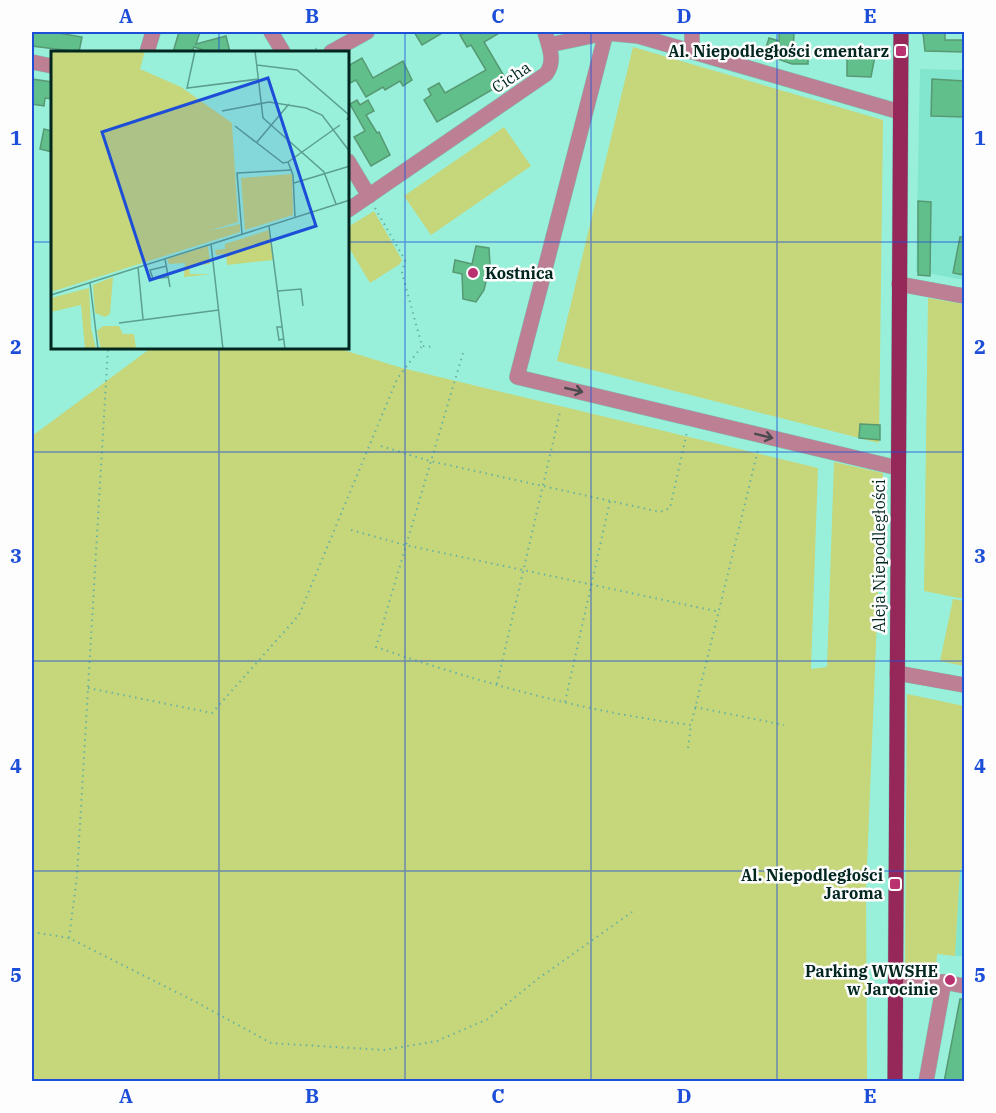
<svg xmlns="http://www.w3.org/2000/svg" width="996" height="1113" font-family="'IBM Plex Serif',serif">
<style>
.built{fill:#82e6cf}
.green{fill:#c6d67a}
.building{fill:#61bf8b;stroke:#579973;stroke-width:1.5}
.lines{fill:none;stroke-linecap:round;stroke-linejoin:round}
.minor-casing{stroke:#7dccb9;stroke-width:16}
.major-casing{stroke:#7dccb9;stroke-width:16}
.path{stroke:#69b2a1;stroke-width:2;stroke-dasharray:1.5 4.5;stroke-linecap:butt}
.minor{stroke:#bc7f94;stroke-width:15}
.major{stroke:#952759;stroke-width:15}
.oneway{stroke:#4b4a4e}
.grid{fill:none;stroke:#1d4ed8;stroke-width:1.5;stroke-opacity:0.55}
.poi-dot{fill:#ba3170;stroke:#fdfdfd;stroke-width:2}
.labels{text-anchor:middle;stroke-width:5;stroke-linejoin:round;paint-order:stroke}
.poi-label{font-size:16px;font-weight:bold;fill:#00261f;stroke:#fdfdfd;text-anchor:end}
.street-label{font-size:16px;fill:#00261f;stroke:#fdfdfd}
.inset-road{fill:none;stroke:#5b9f90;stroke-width:1.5}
.view{fill:#1d4ed8;fill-opacity:0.15;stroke:#1d4ed8;stroke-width:3}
.inset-edge{fill:none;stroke:#00261f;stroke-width:3}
.neatline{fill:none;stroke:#1d4ed8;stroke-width:2}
.grid-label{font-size:20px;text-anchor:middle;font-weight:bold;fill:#1d4ed8}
</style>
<rect width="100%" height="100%" fill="#98f0db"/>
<g class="built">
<polygon points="920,69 964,70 964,280 916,271"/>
<polygon points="960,868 964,869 964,956 955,956"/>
</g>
<g class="green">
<polygon points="633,47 883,120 879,443 557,361"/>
<polygon points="504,127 531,166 431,235 404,196"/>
<polygon points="374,211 402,260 400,264 370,283 348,246 348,227"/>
<polygon points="928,298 964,304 964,599 924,591"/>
<polygon points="151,348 337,348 402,368 818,468 811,669 827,667 834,462 883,473 866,890 867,1081 32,1081 32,436"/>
<polygon points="953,599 964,601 964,666 940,661"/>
<polygon points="907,694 964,706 964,869 960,869 955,956 937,954 936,970 905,969"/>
</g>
<g class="building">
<polygon points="32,32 53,32 82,37 79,52 32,46"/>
<polygon points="179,32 200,32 196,44 226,36 230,52 209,52 194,47 192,52 173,52"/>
<polygon points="414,32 444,32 422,45"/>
<polygon points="466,32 501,32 484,42 507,81 437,122 424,100 431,95 428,89 439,83 445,93 486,70 471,45 467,47 460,35"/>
<polygon points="779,32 794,32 793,54 808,54 808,64 792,64 764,54 769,38 779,41"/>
<polygon points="926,32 945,32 945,40 964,40 964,52 925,51 923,33"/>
<polygon points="862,55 875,56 871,77 847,76 847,58 862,59"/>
<polygon points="362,58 373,78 403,61 412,80 403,86 400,81 385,90 383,87 366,97 356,80 348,84 348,66"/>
<polygon points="32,79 52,82 52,99 45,98 44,106 32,104"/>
<polygon points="932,79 964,81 964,117 931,116"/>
<polygon points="357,100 360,105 368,100 374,111 366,115 377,133 379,132 390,155 371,166 354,137 365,131 350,104"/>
<polygon points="44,129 52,131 52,152 40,149"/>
<polygon points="918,201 931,202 930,276 918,275"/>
<polygon points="960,237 964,237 964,275 953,273"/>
<polygon points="476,246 489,248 490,265 484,290 476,302 463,299 462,274 453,272 455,260 472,264"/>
<polygon points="860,424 880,425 880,440 859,438"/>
<polygon points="960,999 964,999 964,1082 944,1082"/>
</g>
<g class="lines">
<defs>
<g id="minor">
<polyline points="271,32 283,52"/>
<polyline points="606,33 517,377 898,468"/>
<polyline points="549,45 606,33 638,36 900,112"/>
<polyline points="692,51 692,32"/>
<polyline points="147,52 153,32"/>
<polyline points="331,52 367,32"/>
<polyline points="32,62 52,66"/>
<polyline points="348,161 369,196"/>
<path d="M348,210l198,-136c10,-13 3,-27 -1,-42"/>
<polyline points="899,284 964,296"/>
<polyline points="897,673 964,685"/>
<polyline points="895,983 944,982 964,986"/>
<polyline points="926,1082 944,982"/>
</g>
<polyline id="major" points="895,1082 901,32"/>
</defs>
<use href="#minor" class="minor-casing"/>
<use href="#major" class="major-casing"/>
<g class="path">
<polyline points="310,52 319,47"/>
<polyline points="375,208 405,260 402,273 422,346 434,347"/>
<path d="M463,353l-87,294c102,35 208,65 315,78l67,-275"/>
<polyline points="381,446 430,461 660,512 670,508 687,432"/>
<polyline points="351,530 405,545 720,612"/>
<polyline points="497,684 560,412"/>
<polyline points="88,688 212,713 299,615 397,379 422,346"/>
<polyline points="565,702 610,501"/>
<polyline points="695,707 784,725"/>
<polyline points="688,748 691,725"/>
<polyline points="32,932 69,938 196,1002 271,1043 384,1050 437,1041 488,1019 539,978 632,912"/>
<polyline points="69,938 77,876 108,348"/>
</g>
<use href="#minor" class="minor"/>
<use href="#major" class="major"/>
</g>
<defs><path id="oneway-shaft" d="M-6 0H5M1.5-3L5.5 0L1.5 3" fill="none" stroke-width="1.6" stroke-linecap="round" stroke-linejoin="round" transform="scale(1.5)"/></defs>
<g class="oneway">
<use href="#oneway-shaft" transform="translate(574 390) rotate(13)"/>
<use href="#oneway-shaft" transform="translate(764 436) rotate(14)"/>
</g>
<path class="grid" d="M219,32v20M405,32v1050M591,32v1050M777,32v1050M32,242h20M348,242h616M219,348v734M32,452h932M32,661h932M32,871h932"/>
<g class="poi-dot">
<rect x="895" y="45" width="12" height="12" rx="3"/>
<circle cx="473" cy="273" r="6"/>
<rect x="889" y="878" width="12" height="12" rx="3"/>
<circle cx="950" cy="980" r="6"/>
</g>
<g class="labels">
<g class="poi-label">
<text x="889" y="57">Al. Niepodległości cmentarz</text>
<text x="485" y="279" text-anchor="start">Kostnica</text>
<text x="883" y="881">Al. Niepodległości<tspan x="883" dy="18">Jaroma</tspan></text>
<text x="938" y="977">Parking WWSHE<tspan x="938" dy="18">w Jarocinie</tspan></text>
</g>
<g class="street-label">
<text transform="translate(511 77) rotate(-34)" y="6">Cicha</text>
<text transform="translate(879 556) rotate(-90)" y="6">Aleja Niepodległości</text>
</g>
</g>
<g transform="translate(51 51)">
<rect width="298" height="298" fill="#98f0db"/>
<path d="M0,0h94l-5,18 41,18 51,36 6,99 -30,9 32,-7v8l-189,60zM241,123l1,41 -48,15 -4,-52zM218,179l4,30 -46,5 -1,-11 -10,1 -1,-5 10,-1v-5zM157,195l2,18 -21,2 1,8h21l-27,3 1,-14 -16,1 -2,-5zM62,226l-3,37 -5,3 -10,-4 -2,-28zM38,237l2,40 5,21h-11l-4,-44 -30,7v-14zM52,275h16l4,8h11l2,15h-35l-4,-18z" fill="#c6d67a"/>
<path class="inset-road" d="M144,0l-8,37 72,-9M204,0l8,67 61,54 12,32M206,14l40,5 52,45 -2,5M171,60l47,-9 37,6 16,7 28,37M184,75l48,37 5,-1 5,13 2,42M206,91l32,-38M237,111l52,-37M243,132l56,-17M218,175l16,123M191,183l-5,-61 55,-3M160,193l12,105M114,208l5,28M116,215l-17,4 3,9 16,-2M87,216l5,52M39,232l8,66M227,240l23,-2 2,17M0,244l299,-95M68,272l100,-13M231,276h-5l2,13 4,-1"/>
<path class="view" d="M217,27l48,148 -166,54 -48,-148z"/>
<rect width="298" height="298" class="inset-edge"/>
</g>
<rect width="996" height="1113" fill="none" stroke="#fdfdfd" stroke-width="66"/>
<rect x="33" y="33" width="930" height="1047" class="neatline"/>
<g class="grid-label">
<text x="126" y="23">A</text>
<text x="312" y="23">B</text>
<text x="498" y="23">C</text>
<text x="684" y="23">D</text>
<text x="870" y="23">E</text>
<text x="16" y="145">1</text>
<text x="980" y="145">1</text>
<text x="16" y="354">2</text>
<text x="980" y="354">2</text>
<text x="16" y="563">3</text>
<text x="980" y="563">3</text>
<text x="16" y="773">4</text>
<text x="980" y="773">4</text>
<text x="16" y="982">5</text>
<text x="980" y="982">5</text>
<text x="126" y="1103">A</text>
<text x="312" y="1103">B</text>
<text x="498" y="1103">C</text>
<text x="684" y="1103">D</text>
<text x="870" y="1103">E</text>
</g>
</svg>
